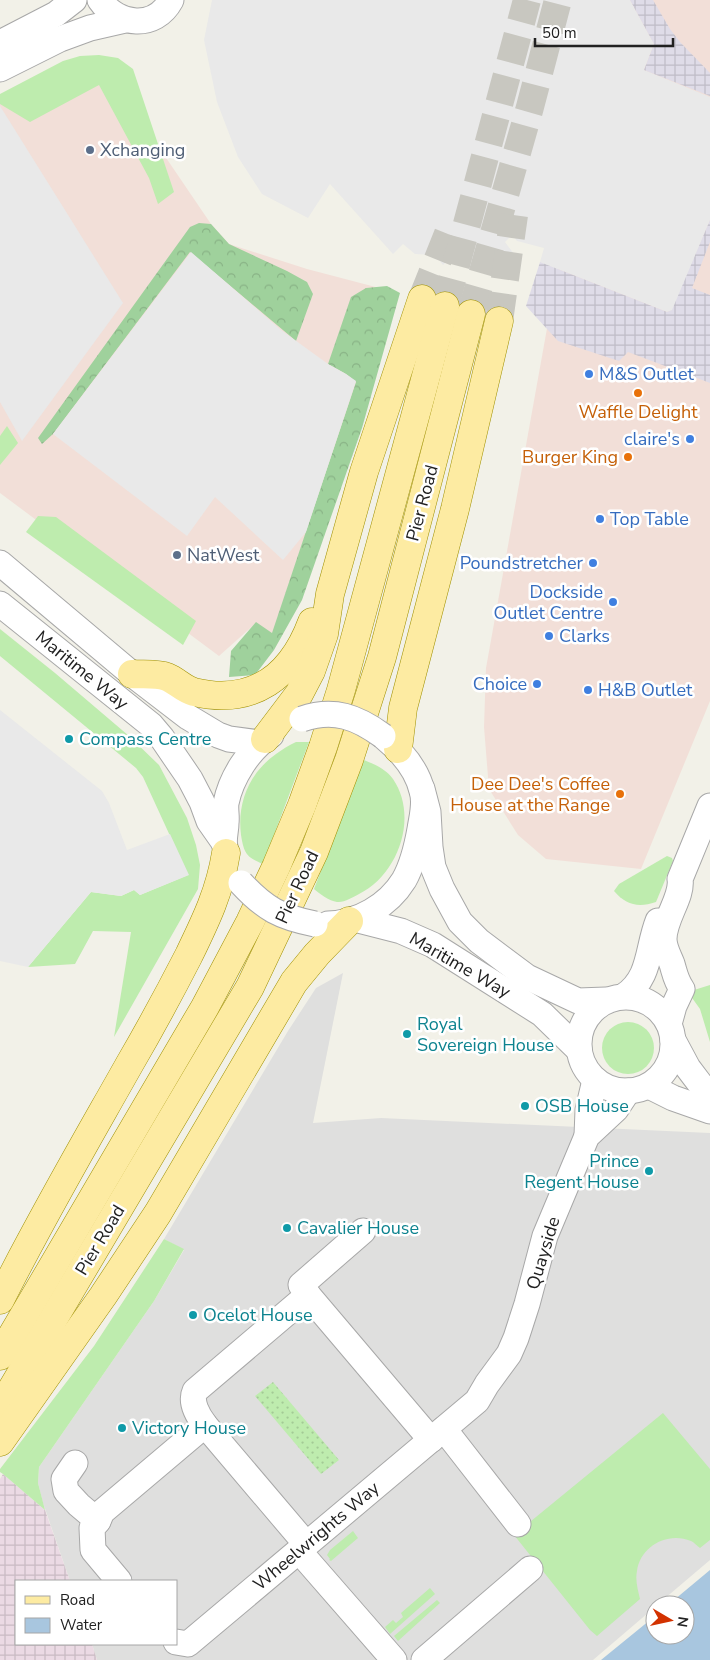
<svg xmlns="http://www.w3.org/2000/svg" width="710" height="1660" font-family="'Nunito Sans',sans-serif">
<style>
.residential{fill:#dfdfde}
.commercial{fill:#f2dfd8}
.industrial{fill:url(#industrial-grid)}
.grass{fill:#beecae}
.forest{fill:url(#forest-crowns)}
.garden{fill:url(#garden-dots)}
.parking{fill:#e9e9e9}
.plaza{fill:url(#plaza-grid)}
.water{fill:#a8c6df}
.lines{fill:none;stroke-linecap:round;stroke-linejoin:round}
.major-tunnel{stroke:#c8c7c0;stroke-width:28;stroke-dasharray:28 14;stroke-linecap:butt}
.minor-casing{stroke:#a8a8a8;stroke-width:27}
.major-casing{stroke:#9f9000;stroke-width:29}
.minor{stroke:#fff;stroke-width:25}
.major{stroke:#fdeba2;stroke-width:28}
.minor-bridge-casing{stroke:#a8a8a8;stroke-width:27;stroke-linecap:butt}
.minor-bridge{stroke:#fff;stroke-width:25}
.service-dot{fill:#5c6f8a;stroke:#fff;stroke-width:2}
.shop-dot{fill:#3f7fe0;stroke:#fff;stroke-width:2}
.food-dot{fill:#e8710a;stroke:#fff;stroke-width:2}
.culture-dot{fill:#0f9aa8;stroke:#fff;stroke-width:2}
.labels{text-anchor:middle;stroke-width:5;stroke-linejoin:round;paint-order:stroke}
.service-label{font-size:18px;fill:#4e5e75;stroke:#fff;text-anchor:start}
.shop-label{font-size:18px;fill:#366cbe;stroke:#fff;text-anchor:start}
.food-label{font-size:18px;fill:#c56008;stroke:#fff;text-anchor:end}
.street-label{font-size:18px;fill:#212121;stroke:#fff}
.culture-label{font-size:18px;fill:#0d838f;stroke:#fff;text-anchor:start}
</style>
<defs>
<pattern id="industrial-grid" width="8" height="8" patternUnits="userSpaceOnUse" patternTransform="scale(1.25)"><rect width="8" height="8" fill="#ebdae4"/><path d="M0 4h8M4 0v8" fill="none" stroke="#c9bbc3"/></pattern>
<pattern id="forest-crowns" width="20" height="18" patternUnits="userSpaceOnUse" patternTransform="scale(1.25)"><rect width="20" height="18" fill="#9fd19c"/><path d="M2 6a3 3 0 1 1 6 0M12 15a3 3 0 1 1 6 0" fill="none" stroke="#89b386"/></pattern>
<pattern id="garden-dots" width="8" height="8" patternUnits="userSpaceOnUse" patternTransform="scale(1.25)"><rect width="8" height="8" fill="#beecae"/><path d="M2 2h.1M6 6h.1" fill="none" stroke="#a3ca95" stroke-width="1.8" stroke-linecap="round"/></pattern>
<pattern id="plaza-grid" width="8" height="8" patternUnits="userSpaceOnUse" patternTransform="scale(1.25)"><rect width="8" height="8" fill="#dfdce8"/><path d="M0 4h8M4 0v8" fill="none" stroke="#bfbcc7"/></pattern>
</defs>
<rect width="100%" height="100%" fill="#f2f1e8"/>
<polygon class="residential" points="343,973 313,1123 381,1118 710,1133 710,1560 657,1605 655,1605 655,1607 593,1660 97,1660 92,1644 176,1644 176,1581 70,1581 43,1503 38,1483 39,1467 154,1301 184,1250 164,1239 288,1031 316,988"/>
<g class="commercial">
<polygon points="606,0 710,0 710,701 641,869 546,859 518,835 489,789 484,727 486,668"/>
<polygon points="103,65 211,224 229,244 307,269 387,290 272,634 256,623 219,656 0,493 0,95"/>
</g>
<polygon class="industrial" points="3,1474 45,1510 70,1581 16,1581 16,1644 92,1644 97,1660 0,1660 0,1479"/>
<g class="grass">
<polygon points="99,55 118,58 133,69 174,192 158,204 149,178 99,85 30,122 0,104 0,94 63,61 80,56"/>
<polygon points="7,426 18,443 0,465 0,436"/>
<polygon points="38,516 56,517 196,621 183,645 26,532"/>
<polygon points="0,629 55,673 129,736 159,765 187,818 196,845 200,865 198,889 114,1037 131,932 93,931 75,964 28,967 91,892 121,896 134,890 140,895 188,875 143,777 136,768 0,656"/>
<path d="M296,742h13l-46,122c-17,-7 -19,-11 -22,-29 -4,-32 8,-62 35,-81 7,-5 13,-9 20,-12z"/>
<path d="M364,760c10,4 22,9 29,19 26,38 5,96 -34,115 -6,3 -15,9 -22,8 -8,-1 -17,-8 -23,-13z"/>
<path d="M667,856l5,2 1,3 -17,41c-18,6 -30,3 -42,-11l5,-7z"/>
<polygon points="710,985 710,1042 700,1009 690,995 694,990"/>
<circle cx="628" cy="1048" r="26"/>
<polygon points="164,1239 184,1249 154,1301 39,1467 38,1483 45,1510 3,1474 0,1472 0,1469 94,1346"/>
<path d="M663,1413l47,56v71l-10,8c-3,-2 -6,-6 -9,-7 -24,-10 -51,6 -54,30 -2,9 1,19 3,28l-43,37 -7,-6 -76,-95z"/>
<polygon points="353,1531 358,1538 331,1561 329,1560 330,1559 327,1555 330,1550"/>
<polygon points="430,1588 435,1594 390,1634 385,1627 393,1620 396,1623 403,1617 401,1613"/>
<polygon points="437,1600 440,1603 398,1641 394,1636"/>
</g>
<g class="forest">
<polygon points="199,223 211,224 229,244 287,271 307,282 313,294 296,341 190,252 53,434 42,444 38,438 190,227"/>
<polygon points="387,286 400,293 362,428 302,600 274,650 255,675 229,677 231,651 256,622 272,633 356,382 346,374 328,364 351,297 366,288"/>
</g>
<polygon class="garden" points="273,1382 339,1460 321,1474 255,1396"/>
<g class="parking">
<polygon points="212,0 630,0 654,44 644,70 710,97 710,220 673,310 667,312 540,262 544,248 517,241 512,235 505,242 514,254 492,274 479,259 469,269 455,254 443,265 435,255 415,254 403,244 393,254 330,184 308,218 262,194 238,157 217,102 204,40"/>
<polygon points="0,106 123,303 22,441 0,402"/>
<polygon points="191,252 281,330 328,364 346,374 356,381 306,532 283,560 215,497 187,536 53,434"/>
<polygon points="0,710 102,791 109,803 127,850 170,834 189,875 140,895 134,890 121,896 91,892 28,967 0,961"/>
</g>
<g class="plaza">
<polygon points="630,0 653,0 670,29 680,42 710,73 710,96 644,70 654,44"/>
<polygon points="710,220 710,242 692,288 710,295 710,383 628,352 619,361 558,341 526,306 540,262 667,312 672,310"/>
</g>
<polygon class="water" points="710,1570 710,1660 601,1660 655,1616 655,1635 685,1635 685,1605 668,1605"/>
<g class="lines">
<g class="major-tunnel">
<polyline points="422,299 452,224"/>
<polyline points="445,306 527,0"/>
<polyline points="471,314 530,107 558,0"/>
<polyline points="499,321 514,215"/>
</g>
<defs>
<g id="minor">
<path d="M100,0c18,26 55,30 71,0"/>
<polyline points="0,43 56,14 74,0"/>
<polyline points="0,69 60,39 90,28 125,20"/>
<polyline points="0,563 132,674 188,717 218,735 229,739 260,743"/>
<polyline points="0,604 151,725 162,738 190,779 202,802 209,821 223,841"/>
<polyline points="422,789 428,812 430,847 433,867 442,889 460,922 479,941 527,977 578,1001 606,1000"/>
<path d="M225,847c-2,-9 1,-15 1,-24 1,-7 -1,-13 0,-20 5,-25 23,-54 45,-68"/>
<polyline points="354,919 401,931 433,945 542,1014 579,1050"/>
<path d="M328,924c30,-1 60,-18 76,-44 9,-16 13,-34 16,-51 2,-13 6,-26 2,-38 -5,-22 -22,-41 -39,-55"/>
<path d="M624,996c27,-18 23,-47 34,-75"/>
<circle cx="626" cy="1044" r="47"/>
<path d="M669,1024l5,-18 8,-17c-6,-8 -7,-15 -10,-25 -3,-8 -8,-16 -8,-25 0,-21 19,-42 16,-60l30,-73"/>
<polyline points="673,1040 688,1068 710,1097"/>
<polyline points="649,1086 673,1098 710,1111"/>
<polyline points="587,1136 588,1110 595,1080"/>
<polyline points="308,1295 301,1285 363,1231"/>
<polyline points="205,1425 306,1544"/>
<polyline points="444,1429 518,1524"/>
<polyline points="75,1463 64,1479 66,1491 79,1505 98,1521"/>
<polyline points="299,1551 394,1660"/>
<path d="M119,1581l-26,-31 -1,-22 6,-7 4,-9 103,-87c-7,-9 -15,-23 -10,-34l113,-96 123,145"/>
<polyline points="176,1642 188,1644 477,1401 487,1384 509,1354 516,1338 527,1304 545,1236 587,1136 616,1109 628,1091"/>
<polyline points="424,1660 530,1569"/>
</g>
<g id="major">
<path d="M132,674c11,1 25,-1 35,3 10,4 16,12 27,15 59,14 98,-16 118,-70"/>
<polyline points="265,739 299,694 311,671 324,634 330,594 364,472 422,299"/>
<polyline points="398,749 403,708 455,509 499,321"/>
<path d="M0,1300c40,-80 85,-157 129,-235 21,-36 41,-73 60,-110 17,-35 31,-64 37,-102"/>
<polyline points="0,1356 205,1007 250,922 276,867 302,805 323,747 341,690 445,306"/>
<polyline points="0,1409 250,987 314,852 349,760 382,657 471,314"/>
<polyline points="0,1442 103,1296 158,1213 294,982 317,954 349,921"/>
</g>
</defs>
<use href="#minor" class="minor-casing"/>
<use href="#major" class="major-casing"/>
<use href="#minor" class="minor"/>
<use href="#major" class="major"/>
<defs>
<g id="minor-bridge">
<path d="M302,719c32,-11 55,-2 81,17"/>
<path d="M241,883c24,26 39,34 74,41"/>
</g>
</defs>
<use href="#minor-bridge" class="minor-bridge-casing"/>
<use href="#minor-bridge" class="minor-bridge"/>
</g>
<g class="service-dot">
<circle cx="90" cy="150" r="5"/>
<circle cx="177" cy="555" r="5"/>
</g>
<g class="shop-dot">
<circle cx="589" cy="374" r="5"/>
<circle cx="690" cy="439" r="5"/>
<circle cx="600" cy="519" r="5"/>
<circle cx="593" cy="563" r="5"/>
<circle cx="613" cy="602" r="5"/>
<circle cx="549" cy="636" r="5"/>
<circle cx="537" cy="684" r="5"/>
<circle cx="588" cy="690" r="5"/>
</g>
<g class="food-dot">
<circle cx="638" cy="393" r="5"/>
<circle cx="628" cy="457" r="5"/>
<circle cx="620" cy="794" r="5"/>
</g>
<g class="culture-dot">
<circle cx="69" cy="739" r="5"/>
<circle cx="407" cy="1034" r="5"/>
<circle cx="525" cy="1106" r="5"/>
<circle cx="649" cy="1171" r="5"/>
<circle cx="287" cy="1228" r="5"/>
<circle cx="193" cy="1315" r="5"/>
<circle cx="122" cy="1428" r="5"/>
</g>
<g class="labels">
<g class="service-label">
<text x="100" y="156">Xchanging</text>
<text x="187" y="561">NatWest</text>
</g>
<g class="shop-label">
<text x="599" y="380">M&amp;S Outlet</text>
<text x="680" y="445" text-anchor="end">claire's</text>
<text x="610" y="525">Top Table</text>
<text x="583" y="569" text-anchor="end">Poundstretcher</text>
<text x="603" y="598" text-anchor="end">Dockside<tspan x="603" dy="21">Outlet Centre</tspan></text>
<text x="559" y="642">Clarks</text>
<text x="527" y="690" text-anchor="end">Choice</text>
<text x="598" y="696">H&amp;B Outlet</text>
</g>
<g class="food-label">
<text x="638" y="418" text-anchor="middle">Waffle Delight</text>
<text x="618" y="463">Burger King</text>
<text x="610" y="790">Dee Dee's Coffee<tspan x="610" dy="21">House at the Range</tspan></text>
</g>
<g class="street-label">
<text transform="translate(422 503) rotate(-75)" y="6">Pier Road</text>
<text transform="translate(82 670) rotate(39)" y="6">Maritime Way</text>
<text transform="translate(297 887) rotate(-65)" y="6">Pier Road</text>
<text transform="translate(460 965) rotate(30)" y="6">Maritime Way</text>
<text transform="translate(100 1240) rotate(-59)" y="6">Pier Road</text>
<text transform="translate(543 1253) rotate(-73)" y="6">Quayside</text>
<text transform="translate(316 1536) rotate(-40)" y="6">Wheelwrights Way</text>
</g>
<g class="culture-label">
<text x="79" y="745">Compass Centre</text>
<text x="417" y="1030">Royal<tspan x="417" dy="21">Sovereign House</tspan></text>
<text x="535" y="1112">OSB House</text>
<text x="639" y="1167" text-anchor="end">Prince<tspan x="639" dy="21">Regent House</tspan></text>
<text x="297" y="1234">Cavalier House</text>
<text x="203" y="1321">Ocelot House</text>
<text x="132" y="1434">Victory House</text>
</g>
</g>
<rect x="15" y="1580" width="162" height="65" fill="#ffffff" stroke="#a6a6a6"/>
<rect x="25" y="1596" width="25" height="8" fill="#fdeba2" stroke="#a6a6a6"/>
<text x="60" y="1605" font-size="15" fill="#212121">Road</text>
<rect x="25" y="1618" width="25" height="15" fill="#a8c6df" stroke="#a6a6a6"/>
<text x="60" y="1630" font-size="15" fill="#212121">Water</text>
<g transform="translate(670 1620) rotate(99)"><circle r="24" fill="#ffffff" stroke="#a6a6a6"/>
<path d="M0-4L9 19L0 12L-9 19Z" fill="#d33200"/>
<text y="-8" font-size="14" font-weight="bold" text-anchor="middle" fill="#212121">N</text>
</g>
<path d="M535 38v8h138v-8" fill="none" stroke="#212121" stroke-width="2.5"/>
<text x="542" y="38" font-size="15" fill="#212121" stroke="#ffffff" stroke-width="4" paint-order="stroke">50 m</text>
</svg>
